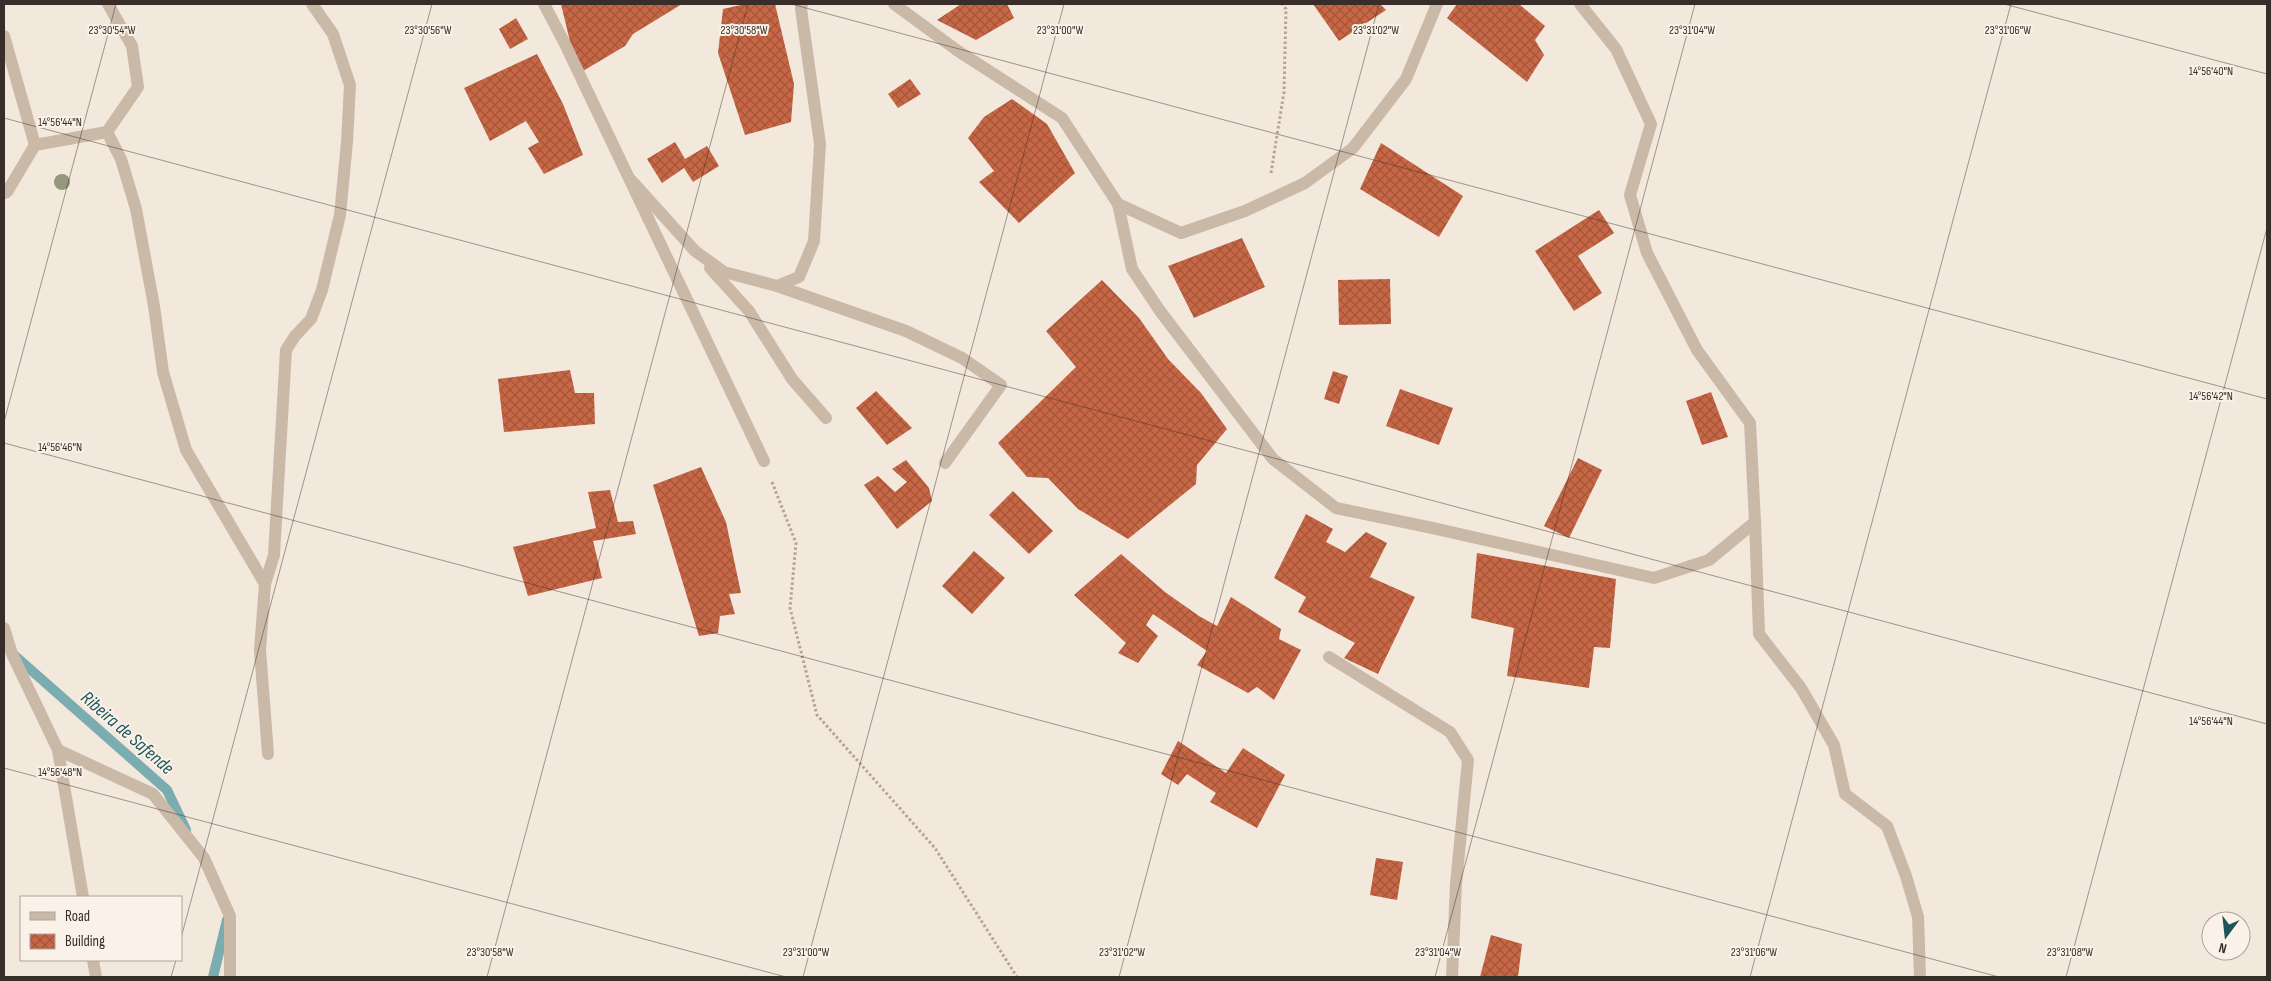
<svg xmlns="http://www.w3.org/2000/svg" width="2271" height="981" font-family="'Sofia Sans Condensed',sans-serif">
<style>
.lines{fill:none;stroke-linecap:round;stroke-linejoin:round}
.stream{stroke:#7badb0;stroke-width:10}
.building{fill:url(#building-cross-hatch)}
.path{stroke:#b7a392;stroke-width:3;stroke-dasharray:2.5 2.5;stroke-linecap:butt}
.service{stroke:#cbb9a8;stroke-width:12}
.minor{stroke:#cbb9a8;stroke-width:12}
.tree{fill:#94987b}
.ticks{fill:none;stroke:#382d28;stroke-width:1;stroke-opacity:0.45}
.labels{text-anchor:middle;stroke-width:4;stroke-linejoin:round;paint-order:stroke}
.water-label{font-size:19px;font-style:italic;fill:#1d555a;stroke:#faf2e9}
.ticks-label{font-size:12px;text-anchor:middle;fill:#382d28;stroke:#faf2e9;stroke-width:4;stroke-linejoin:round;paint-order:stroke}
</style>
<defs>
<pattern id="building-cross-hatch" width="8" height="8" patternUnits="userSpaceOnUse" patternTransform="scale(1.25)"><rect width="8" height="8" fill="#c86745"/><path d="M0 0l8 8M0 8l8-8" fill="none" stroke="#a3553a"/></pattern>
</defs>
<rect width="100%" height="100%" fill="#f3e8dc"/>
<g class="lines">
<g class="stream">
<polyline points="14,655 167,790 186,830"/>
<polyline points="213,977 227,920"/>
</g>
</g>
<g class="building">
<polygon points="561,4 682,4 633,34 625,46 583,71 572,50"/>
<polygon points="745,4 775,4 794,84 791,122 745,135 718,53 723,9"/>
<polygon points="961,4 1007,4 1014,18 976,40 937,20"/>
<polygon points="1313,4 1380,4 1386,10 1339,41"/>
<polygon points="1457,4 1519,4 1545,26 1535,40 1544,55 1527,82 1447,18"/>
<polygon points="516,18 528,39 510,49 499,29"/>
<polygon points="537,54 563,104 583,155 544,174 528,148 539,142 526,121 490,141 464,88"/>
<polygon points="910,79 921,94 898,108 888,94"/>
<polygon points="1012,99 1047,124 1075,173 1019,223 979,182 994,171 968,138 984,117"/>
<polygon points="675,142 685,159 707,146 719,166 693,182 684,168 662,183 647,159"/>
<polygon points="1381,143 1463,196 1439,237 1360,189"/>
<polygon points="1599,210 1614,233 1578,256 1602,293 1574,311 1535,251"/>
<polygon points="1242,238 1265,287 1194,318 1168,266"/>
<polygon points="1390,279 1391,324 1339,325 1338,280"/>
<polygon points="1102,280 1139,318 1168,359 1201,393 1227,429 1197,465 1196,484 1128,539 1078,509 1048,478 1027,477 998,443 1076,367 1046,331"/>
<polygon points="570,370 575,393 594,393 595,424 504,432 498,379"/>
<polygon points="1333,371 1348,376 1339,404 1324,399"/>
<polygon points="1400,389 1453,408 1439,445 1386,426"/>
<polygon points="876,391 912,428 887,445 856,408"/>
<polygon points="1711,392 1728,437 1702,445 1686,401"/>
<polygon points="1578,458 1602,470 1569,538 1544,526"/>
<polygon points="906,460 929,488 932,501 897,529 864,485 878,476 895,492 907,482 892,469"/>
<polygon points="701,467 726,522 741,593 729,594 735,614 720,616 718,633 699,636 653,485"/>
<polygon points="610,490 618,522 633,521 636,534 593,541 602,578 528,596 513,547 596,528 588,492"/>
<polygon points="1013,491 1053,531 1029,554 989,515"/>
<polygon points="1306,514 1333,529 1326,542 1345,552 1366,532 1387,543 1370,577 1415,597 1378,674 1344,658 1355,643 1298,612 1306,597 1274,578"/>
<polygon points="974,551 1005,578 972,614 942,586"/>
<polygon points="1477,553 1616,579 1610,648 1594,647 1589,688 1507,676 1514,628 1471,618"/>
<polygon points="1121,554 1165,592 1199,616 1217,626 1231,597 1281,629 1279,639 1301,650 1274,700 1257,687 1248,693 1197,665 1207,651 1153,614 1146,625 1158,636 1138,663 1118,653 1126,643 1074,595"/>
<polygon points="1178,741 1226,773 1243,748 1285,775 1257,828 1210,802 1216,793 1187,774 1178,785 1161,774"/>
<polygon points="1376,858 1403,862 1397,900 1370,895"/>
<polygon points="1491,935 1522,944 1518,977 1480,977"/>
</g>
<g class="lines">
<g class="path">
<polyline points="1271,173 1284,92 1286,9 1282,4"/>
<polyline points="772,482 796,543 790,608 817,715 935,848 1017,977"/>
</g>
<g class="service">
<polyline points="894,4 958,51 1062,118 1118,204"/>
<polyline points="1437,4 1406,79 1353,148 1305,183 1245,211 1181,233 1118,204 1132,269 1160,311 1273,459 1336,508 1428,527 1654,578 1709,560 1755,522 1750,423 1697,350 1647,253 1630,195 1651,124 1616,49 1580,4"/>
<polyline points="4,36 35,145"/>
<polyline points="107,132 138,87 132,46 108,4"/>
<polyline points="631,180 695,251 724,272 777,286 799,277 814,241 820,144 801,9 802,4"/>
<polyline points="4,193 7,192 35,145 107,132 121,159 136,209 154,306 163,372 186,450 265,584 260,650 268,754"/>
<polyline points="710,268 749,311 792,379 826,418"/>
<polyline points="777,286 906,331 962,358 1001,385 945,463"/>
<polyline points="1755,522 1759,634 1801,688 1834,745 1845,794 1887,826 1906,876 1918,917 1920,977"/>
<polyline points="265,584 274,555 286,350 295,336 311,319 322,290 340,215 347,142 350,85 333,34 312,4"/>
<polyline points="4,628 12,654 58,750 83,897"/>
<polyline points="1329,657 1450,732 1468,760 1456,884 1452,977"/>
<polyline points="58,750 153,794 204,858 230,916 230,977"/>
<polyline points="93,960 96,977"/>
</g>
<polyline class="minor" points="544,4 564,42 764,461"/>
</g>
<circle class="tree" cx="62" cy="182" r="8"/>
<path class="ticks" d="M791,4l1476,395M2004,4l263,70M4,118l2263,606M4,422l112,-418M4,443l1995,534M4,768l782,209M181,938l251,-934M171,977l5,-17M487,977l261,-973M803,977l261,-973M1119,977l260,-973M1435,977l260,-973M1750,977l261,-973M2066,977l201,-749"/>
<g class="labels">
<g class="water-label">
<text transform="translate(128 732) rotate(41)" y="7">Ribeira de Safende</text>
</g>
</g>
<g class="ticks-label">
<text x="112" y="34">23°30'54"W</text>
<text x="428" y="34">23°30'56"W</text>
<text x="744" y="34">23°30'58"W</text>
<text x="1060" y="34">23°31'00"W</text>
<text x="1376" y="34">23°31'02"W</text>
<text x="2008" y="34">23°31'06"W</text>
<text x="1692" y="34">23°31'04"W</text>
<text x="2211" y="75">14°56'40"N</text>
<text x="60" y="126">14°56'44"N</text>
<text x="2211" y="400">14°56'42"N</text>
<text x="60" y="451">14°56'46"N</text>
<text x="2211" y="725">14°56'44"N</text>
<text x="60" y="776">14°56'48"N</text>
<text x="490" y="956">23°30'58"W</text>
<text x="806" y="956">23°31'00"W</text>
<text x="1122" y="956">23°31'02"W</text>
<text x="1438" y="956">23°31'04"W</text>
<text x="1754" y="956">23°31'06"W</text>
<text x="2070" y="956">23°31'08"W</text>
</g>
<rect width="2271" height="981" fill="none" stroke="#382d28" stroke-width="10"/>
<rect x="20" y="896" width="162" height="65" fill="#faf2e9" stroke="#aca39c"/>
<rect x="30" y="912" width="25" height="8" fill="#cbb9a8" stroke="#aca39c"/>
<text x="65" y="921" font-size="15" fill="#382d28">Road</text>
<rect x="30" y="934" width="25" height="15" fill="url(#building-cross-hatch)" stroke="#aca39c"/>
<text x="65" y="946" font-size="15" fill="#382d28">Building</text>
<g transform="translate(2226 936) rotate(195)"><circle r="24" fill="#faf2e9" stroke="#aca39c"/>
<path d="M0-4L9 19L0 12L-9 19Z" fill="#1d555a"/>
<text y="-8" font-size="14" font-weight="bold" text-anchor="middle" fill="#382d28">N</text>
</g>
</svg>
